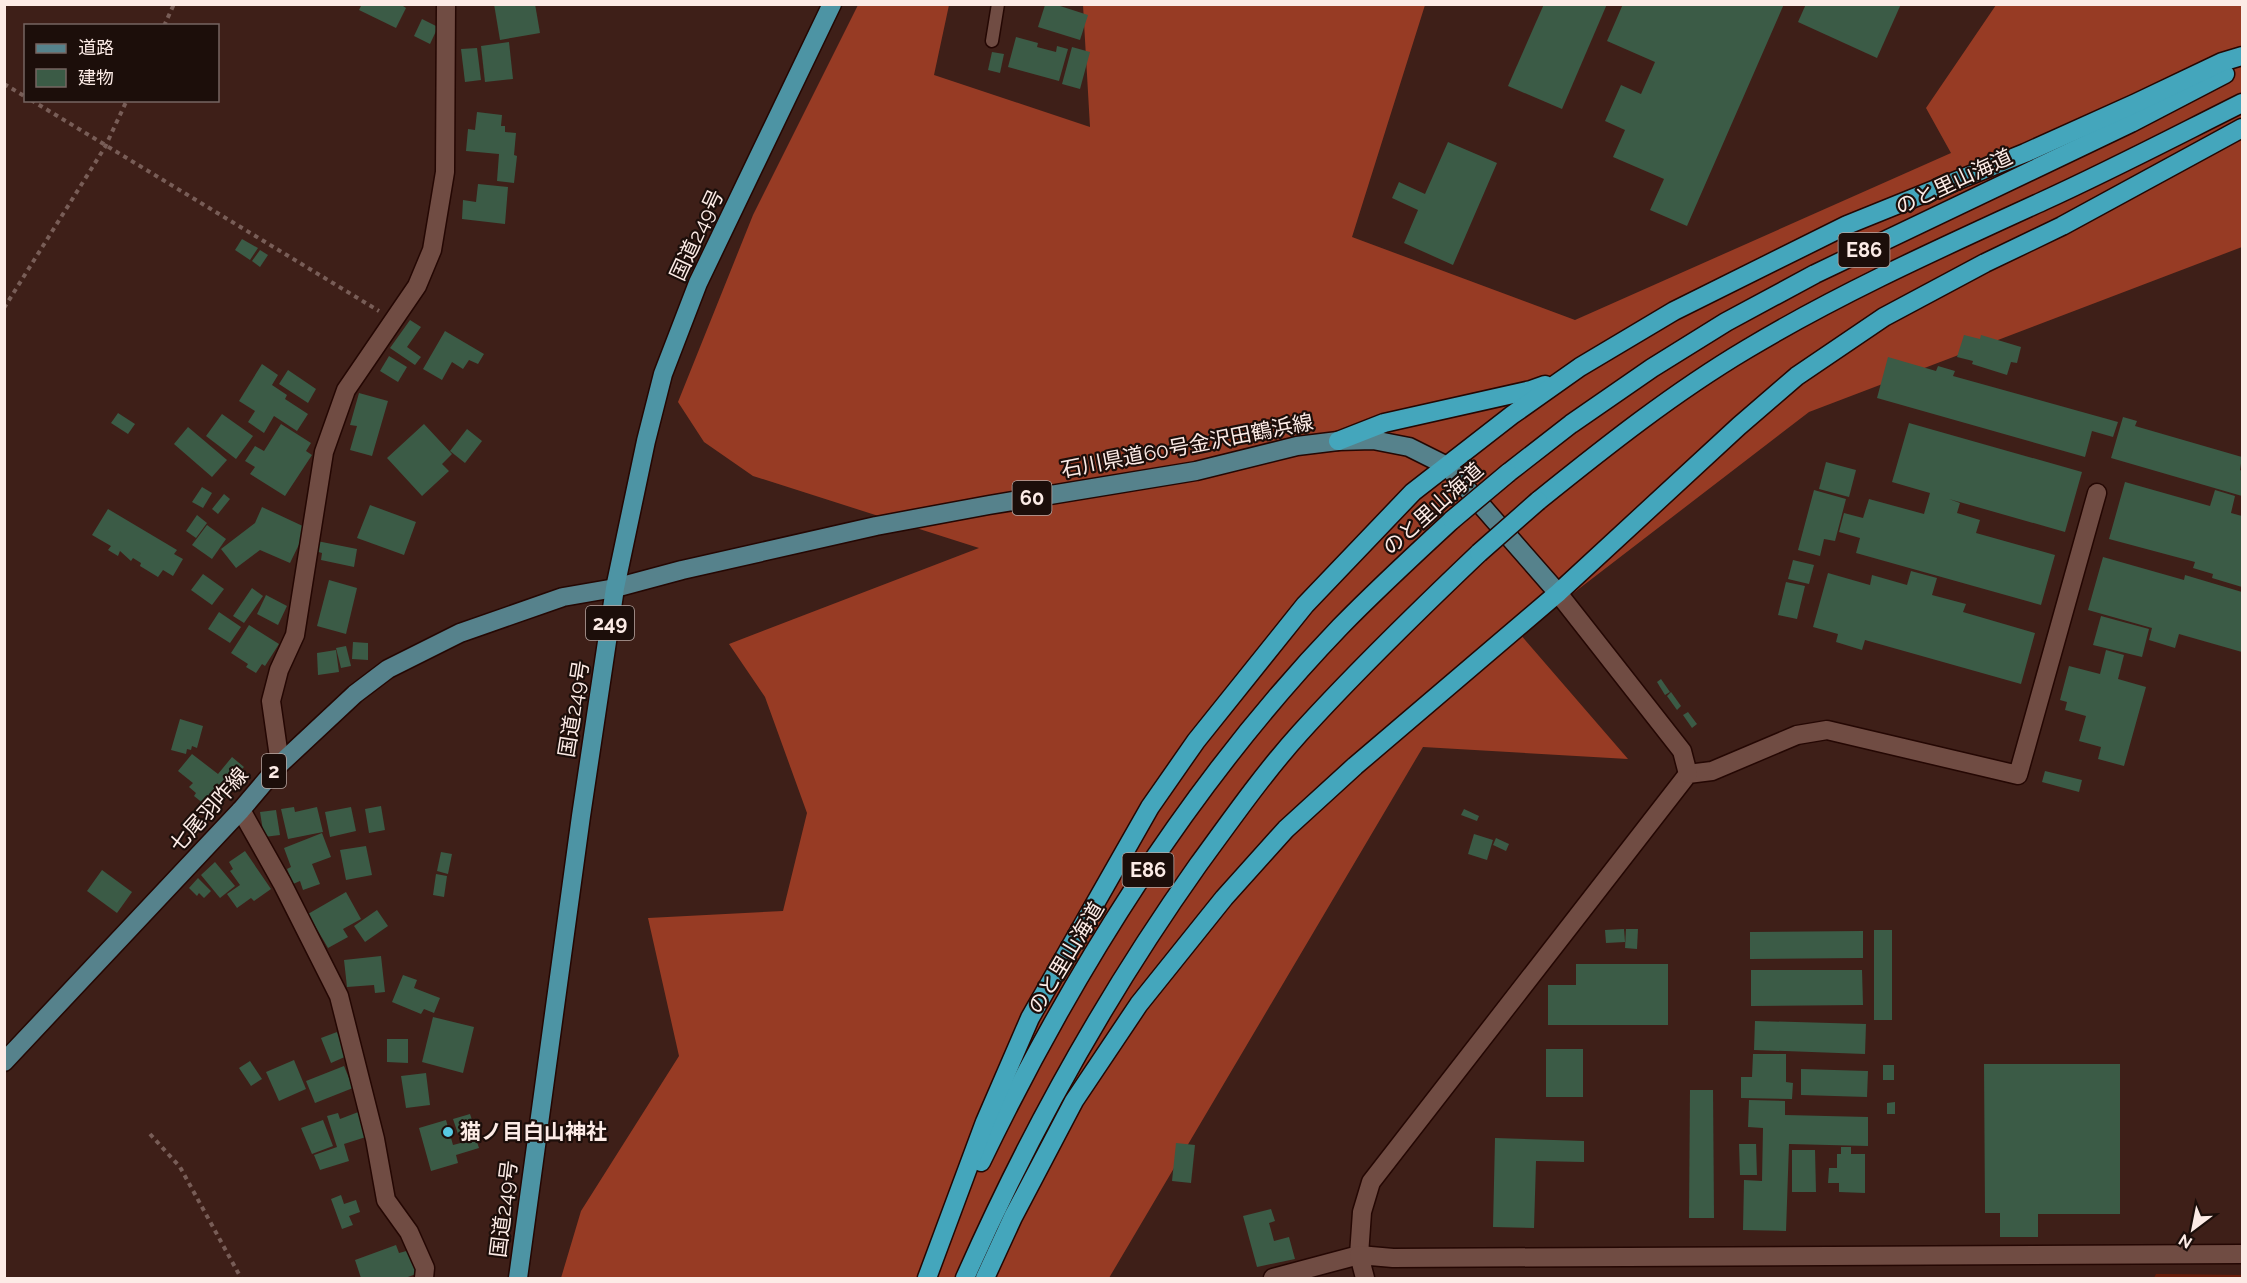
<svg xmlns="http://www.w3.org/2000/svg" width="2247" height="1283" font-family="Raleway,'Noto Sans JP',sans-serif">
<style>
.green{fill:#6b1e0a}
.forest{fill:#973b24}
.building{fill:#3b5b46}
.lines{fill:none;stroke-linecap:round;stroke-linejoin:round}
.service-casing{stroke:#240703;stroke-width:15}
.minor-casing{stroke:#240703;stroke-width:21}
.tertiary-casing{stroke:#240703;stroke-width:21}
.primary-casing{stroke:#240703;stroke-width:21}
.trunk-casing{stroke:#240703;stroke-width:21}
.motorway-casing{stroke:#240703;stroke-width:21}
.path{stroke:#785d57;stroke-width:4;stroke-dasharray:4.5 4.5;stroke-linecap:butt}
.service{stroke:#704c43;stroke-width:12}
.minor{stroke:#704c43;stroke-width:18}
.tertiary{stroke:#704c43;stroke-width:18}
.primary{stroke:#56828c;stroke-width:18}
.trunk{stroke:#4d94a4;stroke-width:18}
.motorway{stroke:#44a6bc;stroke-width:18}
.motorway-bridge-casing{stroke:#240703;stroke-width:21;stroke-linecap:butt}
.motorway-bridge{stroke:#44a6bc;stroke-width:18}
.poi-dot{fill:#57c9e2;stroke:#1c0e0a;stroke-width:2}
.labels{text-anchor:middle;stroke-width:4.5;stroke-linejoin:round;paint-order:stroke}
.shield{fill:#1c0e0a;stroke:#b9a9a4;stroke-width:1.5}
.shield-label{font-size:20px;font-weight:bold;fill:#fcebe6}
.street-label{font-size:21px;fill:#fcebe6;stroke:#1c0e0a}
.poi-label{font-size:21px;font-weight:bold;fill:#fcebe6;stroke:#1c0e0a;text-anchor:start}
</style>
<rect width="100%" height="100%" fill="#3e1f18"/>
<polygon class="green" points="2156,1274 2242,1275 2242,1278 2154,1278"/>
<polygon class="forest" points="858,5 949,5 934,75 1090,127 1083,5 1425,5 1352,237 1575,320 1951,153 1926,108 1996,5 2242,5 2242,247 1809,412 1520,634 1628,759 1423,747 1109,1278 561,1278 581,1211 679,1056 648,918 783,911 807,813 765,697 729,644 979,548 753,476 704,442 678,402 753,215"/>
<g class="building">
<polygon points="362,4 400,4 406,8 396,28 359,10"/>
<polygon points="494,4 535,4 540,33 500,40"/>
<polygon points="1544,4 1607,4 1562,109 1508,86"/>
<polygon points="1623,4 1784,4 1687,226 1650,210 1664,179 1613,157 1625,130 1605,121 1621,85 1641,94 1655,62 1607,41"/>
<polygon points="1806,4 1901,4 1877,58 1798,22"/>
<polygon points="1045,5 1057,5 1088,15 1080,40 1038,27"/>
<polygon points="422,19 438,27 430,44 414,36"/>
<polygon points="1016,37 1038,43 1037,47 1056,52 1057,46 1068,49 1059,81 1008,67"/>
<polygon points="509,42 513,79 485,82 481,46"/>
<polygon points="1072,47 1090,52 1080,89 1062,84"/>
<polygon points="477,48 481,80 465,82 461,49"/>
<polygon points="992,52 1004,54 1000,73 988,70"/>
<polygon points="477,112 502,115 501,126 505,126 505,132 516,133 514,155 517,156 514,183 497,181 499,154 466,151 468,129 475,130"/>
<polygon points="1448,142 1497,163 1453,265 1404,243 1418,210 1392,198 1399,182 1425,194"/>
<polygon points="478,184 508,187 505,224 462,219 463,200 476,202"/>
<polygon points="242,239 258,248 250,260 235,250"/>
<polygon points="260,250 268,255 260,267 252,261"/>
<polygon points="410,320 421,327 407,347 421,357 415,365 390,348"/>
<polygon points="445,331 484,354 478,364 469,360 463,369 452,362 442,380 423,369"/>
<polygon points="1964,335 1980,339 1981,335 2021,347 2017,363 2011,362 2007,375 1972,364 1973,361 1957,357"/>
<polygon points="389,356 407,367 398,382 380,371"/>
<polygon points="1888,357 1936,371 1938,366 1955,371 1953,376 2118,422 2113,437 2092,431 2085,457 1877,398"/>
<polygon points="262,364 278,375 272,385 287,395 285,399 308,414 297,431 274,416 264,433 248,422 255,411 239,401"/>
<polygon points="288,370 316,389 308,403 279,384"/>
<polygon points="359,393 388,401 372,456 350,450 357,426 350,425"/>
<polygon points="118,413 135,424 128,434 111,423"/>
<polygon points="222,414 253,436 236,459 206,436"/>
<polygon points="2123,417 2137,421 2135,426 2242,457 2240,470 2242,471 2242,496 2111,458"/>
<polygon points="1909,423 2082,472 2065,532 1949,499 1960,503 1957,513 1980,520 1976,533 2055,555 2041,605 1856,553 1860,538 1839,532 1844,513 1863,518 1869,499 1924,514 1930,493 1892,482"/>
<polygon points="281,424 311,443 306,451 312,455 285,496 250,474 255,467 245,461 255,446 264,451"/>
<polygon points="424,424 452,454 442,464 449,471 422,496 387,458"/>
<polygon points="188,427 227,460 212,477 174,444"/>
<polygon points="467,429 482,441 465,463 450,451"/>
<polygon points="1826,462 1856,470 1849,497 1819,489"/>
<polygon points="2125,482 2210,506 2215,490 2235,496 2231,513 2242,516 2242,587 2212,578 2213,574 2193,568 2195,562 2109,539"/>
<polygon points="202,487 212,493 203,508 192,502"/>
<polygon points="1814,490 1846,499 1835,541 1824,539 1820,556 1798,550"/>
<polygon points="224,494 230,499 218,514 212,509"/>
<polygon points="370,505 416,522 404,555 357,538"/>
<polygon points="262,507 307,528 290,563 260,550 236,568 221,549 255,523"/>
<polygon points="108,509 177,550 174,554 183,559 173,576 163,570 158,577 140,566 141,563 133,558 131,561 120,551 118,556 108,550 111,546 92,535"/>
<polygon points="197,515 207,523 196,538 186,531"/>
<polygon points="207,525 226,539 212,559 192,545"/>
<polygon points="317,541 357,549 354,567 321,560 322,553 315,551"/>
<polygon points="2103,557 2184,580 2185,575 2242,592 2242,652 2179,634 2175,648 2149,640 2152,628 2088,610"/>
<polygon points="1793,560 1814,565 1809,584 1788,579"/>
<polygon points="1911,571 1937,578 1932,595 1966,604 1963,612 2035,633 2021,684 1865,640 1862,650 1836,642 1838,634 1813,627 1828,573 1870,585 1872,575 1907,585"/>
<polygon points="203,574 224,589 212,605 191,590"/>
<polygon points="329,580 357,588 346,634 317,626"/>
<polygon points="1786,582 1805,586 1797,619 1778,615"/>
<polygon points="252,588 263,596 244,623 233,616"/>
<polygon points="266,595 287,606 278,625 257,614"/>
<polygon points="219,612 241,627 230,643 208,629"/>
<polygon points="2101,616 2149,629 2142,657 2093,645"/>
<polygon points="249,625 279,644 265,666 262,664 256,673 246,667 248,664 231,653"/>
<polygon points="353,642 368,643 368,660 352,659"/>
<polygon points="346,646 351,666 341,668 336,648"/>
<polygon points="336,650 339,672 318,675 317,653"/>
<polygon points="2106,650 2124,655 2118,679 2146,687 2124,766 2098,759 2101,747 2079,741 2086,716 2065,710 2067,702 2060,700 2069,666 2100,674"/>
<polygon points="1661,679 1670,692 1665,695 1657,682"/>
<polygon points="1671,692 1681,706 1677,710 1667,696"/>
<polygon points="1688,712 1697,724 1692,728 1683,715"/>
<polygon points="180,719 203,726 197,748 192,746 191,750 187,749 186,754 171,750"/>
<polygon points="192,754 218,774 232,757 244,767 239,772 243,775 214,812 194,796 196,793 189,787 193,783 178,771"/>
<polygon points="2045,771 2082,780 2079,792 2042,782"/>
<polygon points="381,806 385,830 369,833 365,809"/>
<polygon points="294,807 295,812 317,807 323,832 288,839 281,809"/>
<polygon points="351,807 356,831 330,837 325,812"/>
<polygon points="1464,809 1479,816 1477,821 1461,815"/>
<polygon points="276,810 280,835 264,837 260,812"/>
<polygon points="322,833 331,857 312,864 320,884 303,890 300,881 293,884 287,869 291,867 284,848"/>
<polygon points="1474,834 1493,840 1487,860 1468,854"/>
<polygon points="1496,838 1509,844 1506,851 1493,845"/>
<polygon points="366,846 372,875 346,880 340,850"/>
<polygon points="245,851 271,889 254,901 251,898 237,908 227,894 240,885 230,871 233,869 229,862"/>
<polygon points="441,852 452,854 448,874 437,871"/>
<polygon points="215,862 235,886 220,898 201,875"/>
<polygon points="102,870 132,892 117,913 87,891"/>
<polygon points="436,874 447,876 444,897 433,895"/>
<polygon points="198,878 211,891 204,898 199,893 197,896 189,888"/>
<polygon points="346,892 361,919 343,929 348,937 328,948 308,914"/>
<polygon points="377,910 388,926 365,942 354,926"/>
<polygon points="1624,929 1625,942 1606,943 1605,930"/>
<polygon points="1626,929 1638,929 1637,949 1625,948"/>
<rect x="1874" y="930" width="18" height="90"/>
<polygon points="1863,931 1863,958 1750,959 1750,932"/>
<polygon points="381,956 385,992 375,993 374,985 347,987 344,960"/>
<polygon points="1576,964 1668,964 1668,1025 1548,1025 1548,985 1576,985"/>
<polygon points="1751,970 1862,970 1863,1005 1751,1006"/>
<polygon points="403,975 417,980 414,988 440,998 434,1013 424,1009 421,1014 392,1002"/>
<polygon points="433,1017 474,1027 463,1073 422,1062"/>
<polygon points="1755,1021 1866,1024 1865,1054 1754,1050"/>
<polygon points="337,1032 347,1056 331,1063 321,1038"/>
<polygon points="387,1039 408,1039 408,1063 387,1062"/>
<rect x="1546" y="1049" width="37" height="48"/>
<polygon points="1753,1054 1786,1054 1786,1082 1793,1083 1792,1099 1741,1098 1741,1077 1752,1077"/>
<polygon points="294,1060 306,1089 279,1101 266,1072"/>
<polygon points="250,1061 262,1079 251,1086 239,1068"/>
<polygon points="1984,1064 2120,1064 2120,1214 2038,1214 2038,1237 2000,1237 2000,1213 1985,1213"/>
<rect x="1883" y="1065" width="11" height="15"/>
<polygon points="344,1066 353,1088 315,1103 306,1081"/>
<polygon points="1801,1069 1868,1071 1867,1097 1801,1095"/>
<polygon points="426,1073 430,1105 406,1108 401,1076"/>
<polygon points="1690,1090 1713,1090 1714,1218 1689,1218"/>
<polygon points="1749,1100 1785,1101 1785,1115 1868,1117 1868,1146 1789,1144 1786,1231 1743,1230 1744,1180 1762,1181 1763,1128 1748,1127"/>
<polygon points="1895,1102 1895,1114 1887,1114 1887,1103"/>
<polygon points="361,1111 369,1136 344,1144 349,1161 320,1170 314,1155 337,1147 327,1116 338,1113 340,1119"/>
<polygon points="470,1114 475,1129 458,1134 453,1119"/>
<polygon points="323,1120 333,1146 312,1154 301,1128"/>
<polygon points="446,1120 453,1145 476,1139 479,1148 456,1155 458,1163 431,1171 419,1128"/>
<polygon points="1495,1138 1584,1141 1584,1162 1536,1161 1534,1228 1493,1227"/>
<polygon points="1176,1143 1195,1145 1191,1183 1172,1181"/>
<polygon points="1739,1144 1756,1144 1757,1175 1740,1175"/>
<polygon points="1841,1147 1851,1147 1851,1154 1865,1154 1865,1193 1839,1192 1839,1183 1828,1183 1829,1168 1837,1168 1837,1154 1841,1154"/>
<polygon points="1792,1150 1815,1150 1816,1192 1792,1192"/>
<polygon points="341,1195 344,1204 356,1200 360,1212 349,1216 353,1225 342,1229 331,1199"/>
<polygon points="1271,1209 1275,1221 1269,1223 1274,1241 1289,1237 1295,1259 1257,1267 1243,1216"/>
<polygon points="396,1245 399,1253 410,1250 419,1273 405,1278 361,1278 355,1260"/>
</g>
<g class="lines">
<defs>
<polyline id="service" points="992,41 998,4"/>
<g id="minor">
<polyline points="241,810 282,883 339,996 375,1139 386,1200 409,1232 425,1268 424,1278"/>
<polyline points="1273,1278 1359,1255 1362,1212 1371,1182 1688,774 1712,771 1797,735 1827,730 2018,775 2097,493"/>
</g>
<g id="tertiary">
<polyline points="1558,593 1682,751 1688,774"/>
<polyline points="280,764 271,701 279,670 295,635 324,452 346,390 417,286 432,250 445,172 446,4"/>
<polyline points="1365,1278 1359,1255 1393,1258 2242,1254"/>
</g>
<polyline id="primary" points="4,1062 241,810 280,764 355,694 388,669 460,633 563,597 615,588 682,570 876,526 989,505 1196,471 1297,446 1338,441 1373,440 1409,447 1447,466 1558,593"/>
<polyline id="trunk" points="518,1278 581,816 615,588 646,441 663,374 698,283 832,4"/>
<g id="motorway">
<polyline points="1338,441 1384,423 1531,390 1545,385"/>
<polyline points="1508,473 1571,424 1652,368 1726,322 1815,274 2131,123 2225,74"/>
<path d="M1538,501c67,-54 135,-108 209,-152 95,-57 196,-102 296,-148 68,-31 133,-65 199,-98"/>
<path d="M981,1162c93,-193 210,-380 359,-535 36,-37 74,-72 112,-107"/>
<polyline points="927,1278 985,1122 1030,1018 1150,807 1196,741 1305,605 1413,492 1512,415 1580,367 1674,311 1847,225 2025,153 2136,103 2222,62 2242,56"/>
<path d="M965,1278c64,-145 141,-283 233,-413 33,-45 65,-91 102,-132 57,-63 118,-122 179,-180"/>
<polyline points="985,1278 1013,1217 1074,1101 1139,1004 1224,898 1286,829 1355,766 1558,593 1739,426 1797,376 1884,317 1985,263 2062,226 2242,128"/>
</g>
</defs>
<use href="#service" class="service-casing"/>
<use href="#minor" class="minor-casing"/>
<use href="#tertiary" class="tertiary-casing"/>
<use href="#primary" class="primary-casing"/>
<use href="#trunk" class="trunk-casing"/>
<use href="#motorway" class="motorway-casing"/>
<g class="path">
<polyline points="164,26 174,4"/>
<polyline points="4,84 26,97"/>
<polyline points="31,100 379,311"/>
<polyline points="4,308 105,147 127,100"/>
<polyline points="150,1134 180,1167 241,1278"/>
</g>
<use href="#service" class="service"/>
<use href="#minor" class="minor"/>
<use href="#tertiary" class="tertiary"/>
<use href="#primary" class="primary"/>
<use href="#trunk" class="trunk"/>
<use href="#motorway" class="motorway"/>
<defs>
<g id="motorway-bridge">
<polyline points="1452,520 1508,473"/>
<polyline points="1479,553 1538,501"/>
</g>
</defs>
<use href="#motorway-bridge" class="motorway-bridge-casing"/>
<use href="#motorway-bridge" class="motorway-bridge"/>
</g>
<circle class="poi-dot" cx="448" cy="1132" r="6"/>
<g class="labels">
<g class="shield">
<rect x="1838.5" y="233" width="51" height="34" rx="4.5"/>
<rect x="1012.5" y="481" width="39" height="34" rx="4.5"/>
<rect x="586" y="606" width="48" height="34" rx="4.5"/>
<rect x="262" y="754" width="24" height="34" rx="4.5"/>
<rect x="1122.5" y="853" width="51" height="34" rx="4.5"/>
</g>
<g class="shield-label">
<text x="1864" y="257">E86</text>
<text x="1032" y="505">60</text>
<text x="610" y="630">249</text>
<text x="274" y="778">2</text>
<text x="1148" y="877">E86</text>
</g>
<g class="street-label">
<text transform="translate(1954 182) rotate(-25)" y="7">のと里山海道</text>
<text transform="translate(697 235) rotate(-65)" y="7">国道249号</text>
<text transform="translate(1187 446) rotate(-11)" y="7">石川県道60号金沢田鶴浜線</text>
<text transform="translate(1433 509) rotate(-42)" y="7">のと里山海道</text>
<text transform="translate(574 709) rotate(-81)" y="7">国道249号</text>
<text transform="translate(209 810) rotate(-48)" y="7">七尾羽咋線</text>
<text transform="translate(1066 958) rotate(-59)" y="7">のと里山海道</text>
<text transform="translate(504 1209) rotate(-83)" y="7">国道249号</text>
</g>
<g class="poi-label">
<text x="460" y="1139">猫ノ目白山神社</text>
</g>
</g>
<rect width="2247" height="1283" fill="none" stroke="#fcebe6" stroke-width="12"/>
<rect x="24" y="24" width="195" height="78" fill="#1c0e0a" stroke="#766662" stroke-width="1.5"/>
<rect x="36" y="44" width="30" height="9" fill="#56828c" stroke="#766662" stroke-width="1.5"/>
<text x="78" y="54" font-size="18" fill="#fcebe6">道路</text>
<rect x="36" y="69" width="30" height="18" fill="#3b5b46" stroke="#766662" stroke-width="1.5"/>
<text x="78" y="84" font-size="18" fill="#fcebe6">建物</text>
<g transform="translate(2193 1229) rotate(212)" stroke="#1c0e0a" stroke-width="4.5" paint-order="stroke">
<path d="M0-4.5L10 22L0 15L-10 22Z" fill="#fcebe6"/>
<text y="-9" font-size="16" font-weight="bold" text-anchor="middle" fill="#fcebe6">N</text>
</g>
</svg>
